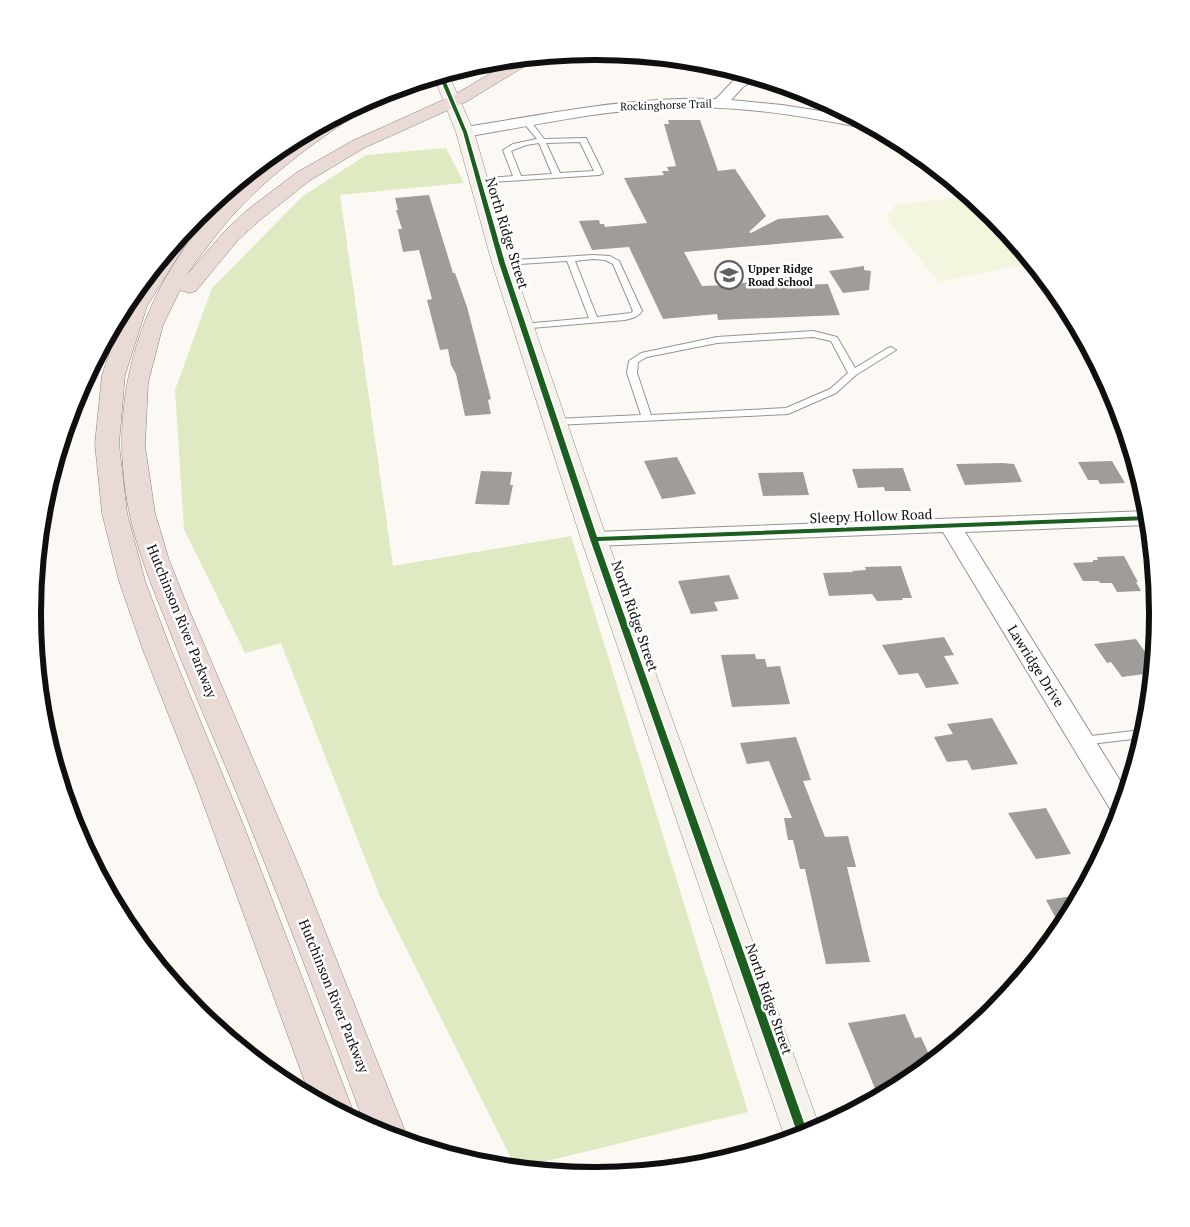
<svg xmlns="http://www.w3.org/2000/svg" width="1190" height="1227" font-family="'PT Serif',serif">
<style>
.forest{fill:#dfe9c2}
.pitch{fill:#f4f5de}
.building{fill:#a09c9a}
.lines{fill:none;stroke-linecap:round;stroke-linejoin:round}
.lane-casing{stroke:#969493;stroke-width:2}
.street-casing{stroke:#969493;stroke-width:2}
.secondary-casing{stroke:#8c8b89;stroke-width:1}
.highway-casing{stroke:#838280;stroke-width:1}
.lane{fill:#fffefe;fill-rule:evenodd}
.street{fill:#fffefe;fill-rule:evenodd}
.secondary{fill:#f5f1eb;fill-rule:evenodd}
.highway{fill:#eadad6;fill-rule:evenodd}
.cycleway-casing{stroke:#fff;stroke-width:3}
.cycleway{fill:#1b5e20;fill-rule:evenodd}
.labels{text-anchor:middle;stroke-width:5;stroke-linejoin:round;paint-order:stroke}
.far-street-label{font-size:11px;fill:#0f0f0f;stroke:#fff}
.far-poi-label{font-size:11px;font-weight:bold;fill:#0f0f0f;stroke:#fff;text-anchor:start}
.street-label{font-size:14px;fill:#0f0f0f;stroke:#fff}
.rim{fill:none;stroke:#0f0f0f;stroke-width:6}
</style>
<rect width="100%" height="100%" fill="#fcf9f5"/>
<polygon class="forest" points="446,148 464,183 340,195 393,566 571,536 748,1112 518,1168 516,1168 379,894 281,643 245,653 184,529 175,390 212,288 303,196 366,155"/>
<polygon class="pitch" points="969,196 993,216 1030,261 1027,264 939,282 886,218 895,205"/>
<g class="building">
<polygon points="668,120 700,120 718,171 735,169 766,216 749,232 751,233 778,219 828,215 844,238 684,252 702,286 729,285 786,277 793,285 828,284 840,315 718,320 717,314 663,319 629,247 592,250 579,221 599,220 600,224 604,224 605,227 647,223 624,178 664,175 662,171 669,171 667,167 676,166 664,124 669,124"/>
<polygon points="429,195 453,273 455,273 467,307 491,399 488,400 491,414 465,416 456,374 451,365 448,349 440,350 427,300 432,299 419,250 403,252 398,229 402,229 396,210 398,210 395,198"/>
<polygon points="864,266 864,270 871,271 869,290 843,293 829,271"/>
<polygon points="677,457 696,494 662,499 644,461"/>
<polygon points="1112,461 1125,483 1100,484 1098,480 1088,480 1078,462"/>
<polygon points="1002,463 1014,464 1022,482 965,485 956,464"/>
<polygon points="903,468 911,491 885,491 884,487 858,488 852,469"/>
<polygon points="481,471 512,472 510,485 513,485 509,505 475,504"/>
<polygon points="803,472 809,495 763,496 758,473"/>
<polygon points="1124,556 1138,582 1136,582 1141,591 1117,592 1112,583 1100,583 1099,581 1083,581 1073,563 1093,562 1093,560 1098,560 1097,557"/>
<polygon points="901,566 912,598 902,598 903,600 877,601 872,594 829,596 823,573 853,572 852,571 866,570 865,567"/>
<polygon points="729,575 739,599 714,602 718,611 691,614 678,581"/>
<polygon points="944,637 954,655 944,656 959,684 926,688 918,673 899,675 882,645"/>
<polygon points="1136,639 1153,663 1152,673 1122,677 1111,662 1107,663 1094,644"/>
<polygon points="755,654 756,659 765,659 767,667 780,666 790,704 732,707 721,655"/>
<polygon points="992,718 1018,764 972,770 967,760 947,762 934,737 953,734 947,724"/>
<polygon points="796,737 811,780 803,781 825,837 848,836 856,867 847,867 870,962 826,964 805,869 800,869 793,840 788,840 784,818 792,818 769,761 747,764 740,743"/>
<polygon points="1046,808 1071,854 1036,859 1008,813"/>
<polygon points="1079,895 1063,926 1061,928 1046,900"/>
<polygon points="905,1014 915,1038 921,1037 932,1061 907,1081 895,1088 876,1091 848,1023"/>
</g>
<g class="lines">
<defs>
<g id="lane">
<path d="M523,119h6l15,20 42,-1 17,35 -4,2 -123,8 -1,-2 4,-2 34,-3 -10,-26 10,-6 24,-5 -15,-18zM580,142l14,29 -34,2 -14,-30zM539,143l13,31 -31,2 -10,-25 15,-6z"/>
<path d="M593,255l17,1 9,5 23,50c-4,6 -9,7 -17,9l-105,9v-4l3,-1 66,-6 -22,-57 -65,4h-3v-4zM593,259l12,1 8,4 20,47 -2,2 -34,4 -22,-56z"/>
<path d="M813,331l24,6 18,31 33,-20 3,-1 5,3 -40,25 -20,18 -48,21 -233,11 -5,-3 5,-3 86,-4 -14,-42 2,-12 12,-8 76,-16zM813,337l18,4 17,32 -18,16 -44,19 -135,7 -14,-42 1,-11 9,-5 70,-14z"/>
<polygon points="1133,731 1144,733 1141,741 1133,739 1082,745 1076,741 1082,737"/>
</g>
<g id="street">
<path d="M745,74l12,4 -14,9 -12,13 51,5 57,9 14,2 20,11 -5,2c-67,-14 -135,-25 -204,-21 -67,3 -133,18 -199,29l-5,-2 -3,-3 3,-3 5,-2c84,-13 165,-31 251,-28l17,-18z"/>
<polygon points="1147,511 1148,525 965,532 1126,790 1119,814 1112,812 943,532 594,546 586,544 583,539 586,534 594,532"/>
</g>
<polygon id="secondary" points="448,73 474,132 512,263 607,539 820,1128 787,1140 784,1135 581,539 492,263 456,132 434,77"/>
<g id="highway">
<path d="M537,57l-2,3 -69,42 -102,46 -55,33 -49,39 -23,21 -41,50 -7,2 -9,-3 -17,35 -15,58 -3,63 10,67 14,47 18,45 113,264 107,267 -2,5 -26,-8 -14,-8c-43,-116 -87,-231 -134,-346 -22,-52 -45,-105 -65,-158 -14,-34 -28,-69 -36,-105 -33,-154 39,-288 164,-376 22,-15 49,-26 72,-39l2,3 -2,4c-61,40 -119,82 -161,142 -6,8 -13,16 -18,25l36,-42 23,-22 50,-38 56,-32 102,-46 61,-36z"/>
<polygon points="184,232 190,237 147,306 125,375 119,444 127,513 145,581 171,650 245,829 352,1108 348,1116 310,1096 198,789 143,650 119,581 102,513 95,444 102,375 126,306 138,288"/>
</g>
</defs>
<use href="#lane" class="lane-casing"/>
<use href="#street" class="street-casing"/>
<use href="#secondary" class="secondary-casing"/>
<use href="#highway" class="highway-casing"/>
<use href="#lane" class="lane"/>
<use href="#street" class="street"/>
<use href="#secondary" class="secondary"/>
<use href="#highway" class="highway"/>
<defs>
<polygon id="cycleway" points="443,75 467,132 505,263 597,537 1148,516 1148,520 598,541 808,1134 799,1137 798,1135 590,539 499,263 463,132 439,76"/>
</defs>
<use href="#cycleway" class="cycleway-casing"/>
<use href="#cycleway" class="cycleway"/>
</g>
<defs>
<symbol id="school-ring" viewBox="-11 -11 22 22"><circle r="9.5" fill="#fff" stroke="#626160" stroke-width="1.5"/><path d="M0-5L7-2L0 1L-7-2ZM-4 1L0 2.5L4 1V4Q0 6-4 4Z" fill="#626160"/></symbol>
</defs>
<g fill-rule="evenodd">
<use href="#school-ring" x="713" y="259" width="32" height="32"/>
</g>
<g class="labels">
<g class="far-street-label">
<text transform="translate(666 105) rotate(-2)" y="4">Rockinghorse Trail</text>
</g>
<g class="far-poi-label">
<text x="748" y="273">Upper Ridge<tspan x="748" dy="13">Road School</tspan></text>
</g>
<g class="street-label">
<text transform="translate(507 233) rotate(73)" y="5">North Ridge Street</text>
<text transform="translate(871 516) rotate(-2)" y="5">Sleepy Hollow Road</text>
<text transform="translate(635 616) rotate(71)" y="5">North Ridge Street</text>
<text transform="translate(182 621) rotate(68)" y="5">Hutchinson River Parkway</text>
<text transform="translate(1036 666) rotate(58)" y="5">Lawridge Drive</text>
<text transform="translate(334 996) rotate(68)" y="5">Hutchinson River Parkway</text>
<text transform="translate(769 999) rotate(71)" y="5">North Ridge Street</text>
</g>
</g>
<path d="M0 0H1190V1227H0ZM594 60H596A553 553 0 0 1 1149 613V614A553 553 0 0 1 596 1167H594A553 553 0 0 1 41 614V613A553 553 0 0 1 594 60Z" fill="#fff" fill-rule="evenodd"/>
<path class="rim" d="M594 60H596A553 553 0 0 1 1149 613V614A553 553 0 0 1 596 1167H594A553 553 0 0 1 41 614V613A553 553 0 0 1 594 60Z"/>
</svg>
